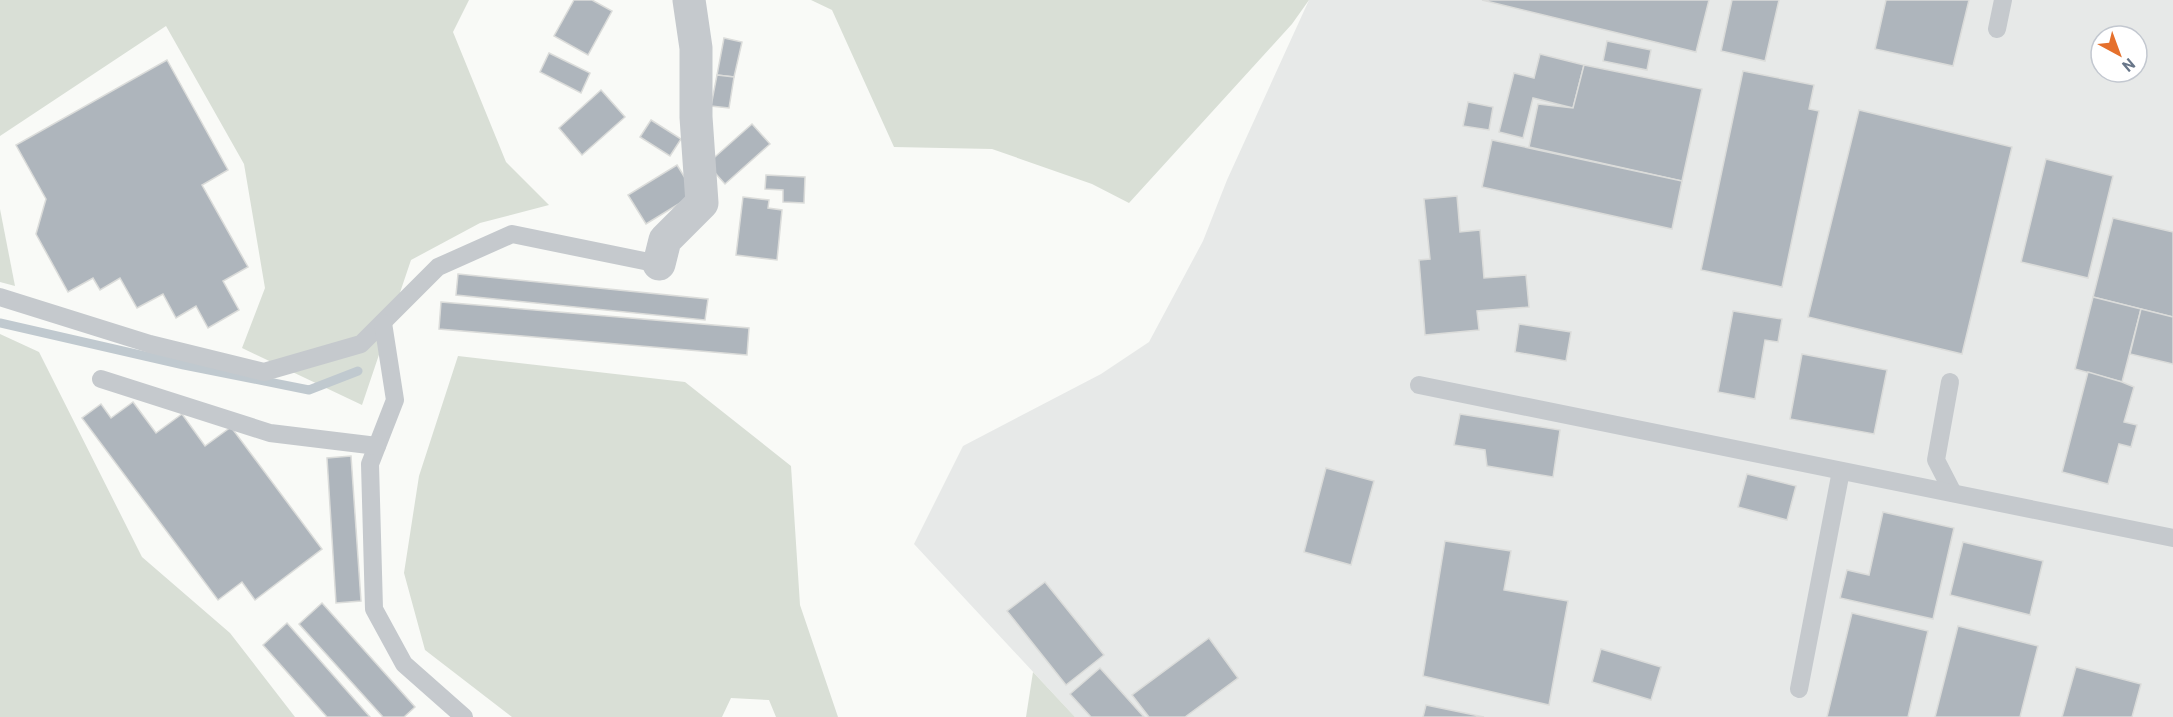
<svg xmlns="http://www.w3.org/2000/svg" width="2173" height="717" font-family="Barlow,sans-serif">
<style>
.built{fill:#e7e9e8;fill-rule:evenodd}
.green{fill:#d9dfd6}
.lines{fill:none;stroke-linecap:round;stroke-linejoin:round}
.stream{stroke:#c0c9cf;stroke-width:9}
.building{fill:#aeb5bc;stroke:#dbdcda;stroke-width:1.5}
.lane{stroke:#c5c9cd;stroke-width:18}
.street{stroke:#c5c9cd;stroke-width:33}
</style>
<rect width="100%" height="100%" fill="#f9faf7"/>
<path class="built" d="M1309,0h864v717h-1098l-161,-173 49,-98 138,-72 48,-32 54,-101 24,-61zM2101,36h36v36h-36z"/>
<g class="green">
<polygon points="0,0 469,0 453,32 506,162 549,205 480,223 411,260 362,405 242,348 265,288 244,164 166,26 0,136"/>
<polygon points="811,0 1309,0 1292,24 1129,203 1092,184 992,149 894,147 832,10"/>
<polygon points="0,209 15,286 0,282"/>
<polygon points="0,334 39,352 142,557 230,633 295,717 0,717"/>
<polygon points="458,356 685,382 791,466 800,605 838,717 776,717 769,700 731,698 722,717 512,717 425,650 404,573 419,476"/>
<polygon points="1033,672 1075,717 1026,717"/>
</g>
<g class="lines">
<polyline class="stream" points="0,323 184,365 309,390 358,371"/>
</g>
<g class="building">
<polygon points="574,0 592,0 612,11 588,55 554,36"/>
<polygon points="1482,0 1709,0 1696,52"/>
<polygon points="1732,0 1779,0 1765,61 1721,51"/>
<polygon points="1886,0 1969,0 1953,66 1875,49"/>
<polygon points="724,38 742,42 734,77 717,75"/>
<polygon points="1607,41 1651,50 1647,70 1603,61"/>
<polygon points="549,53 590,73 581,93 540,72"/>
<polygon points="1540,54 1584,65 1573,108 1533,98 1523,138 1499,132 1514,73 1534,78"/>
<polygon points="167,60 228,170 202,185 248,267 223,281 239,310 208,328 196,306 176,318 163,294 137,308 120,278 100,290 93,278 68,292 36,234 46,199 16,145"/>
<polygon points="1584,65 1702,89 1682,181 1529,147 1538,104 1573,108"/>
<polygon points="1743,71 1814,85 1809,109 1819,111 1782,287 1701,270"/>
<polygon points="717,75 734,77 729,108 711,106"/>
<polygon points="601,90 625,117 582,155 559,128"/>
<polygon points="1468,102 1493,107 1489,130 1463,126"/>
<polygon points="1859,110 2012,147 1962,354 1808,317"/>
<polygon points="651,120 681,139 670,156 640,137"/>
<polygon points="752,124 770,144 725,184 707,164"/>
<polygon points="1492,140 1682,181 1672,229 1482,187"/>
<polygon points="2046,159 2113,176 2088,278 2021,262"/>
<polygon points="677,165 695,194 646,224 628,195"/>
<polygon points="766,175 805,177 804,203 783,202 783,190 765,189"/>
<polygon points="1457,196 1460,232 1480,230 1484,278 1526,275 1529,307 1477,311 1479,330 1425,335 1419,260 1430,259 1424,199"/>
<polygon points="743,197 769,200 768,208 782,210 777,260 736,255"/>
<polygon points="2113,218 2173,232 2173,317 2093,297"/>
<polygon points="458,274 708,299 705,320 456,295"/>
<polygon points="2093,297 2141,309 2122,382 2075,369"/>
<polygon points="441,302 749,328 747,355 439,329"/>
<polygon points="2141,309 2173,317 2173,364 2130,354"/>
<polygon points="1733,311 1782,319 1778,342 1765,340 1755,399 1718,392"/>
<polygon points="1519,324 1571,332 1566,361 1515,352"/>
<polygon points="1802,354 1887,370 1874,434 1790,419"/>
<polygon points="2088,372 2122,382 2134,387 2124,422 2137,425 2131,447 2119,444 2108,484 2062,472"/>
<polygon points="133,402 156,433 182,414 205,446 231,427 322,549 255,600 242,582 218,600 82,418 101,404 111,418"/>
<polygon points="1460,414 1560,430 1553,477 1487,466 1485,450 1454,445"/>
<polygon points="351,456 361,601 336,603 327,458"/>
<polygon points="1326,468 1374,481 1351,565 1304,552"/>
<polygon points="1747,474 1796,486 1787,520 1738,507"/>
<polygon points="1883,512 1954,528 1933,619 1840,598 1847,570 1869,575"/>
<polygon points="1445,541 1511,551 1504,590 1568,601 1549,705 1423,676"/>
<polygon points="1963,542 2043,561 2030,615 1950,595"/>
<polygon points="1045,582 1104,655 1066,685 1007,611"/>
<polygon points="322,603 415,707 404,717 383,717 299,624"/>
<polygon points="1852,613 1928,631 1908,717 1827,717"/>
<polygon points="287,623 370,717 327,717 263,645"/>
<polygon points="1958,626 2038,646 2020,717 1935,717"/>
<polygon points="1209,638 1238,678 1185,717 1149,717 1132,695"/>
<polygon points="1601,649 1661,667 1651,700 1592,682"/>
<polygon points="2076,667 2141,684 2132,717 2062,717"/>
<polygon points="1100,668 1144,717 1091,717 1070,694"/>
<polygon points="1426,705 1484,717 1423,717"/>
</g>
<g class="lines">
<g class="lane">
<polyline points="1997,29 2003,0"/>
<polyline points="0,297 150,344 264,372 361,344 438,267 512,234 659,264"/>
<polyline points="383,323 395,400 370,464 374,609 404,664 464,717"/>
<polyline points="101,379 270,433 377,446"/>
<polyline points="1950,382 1936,460 1953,493"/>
<polyline points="1419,385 2173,538"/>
<polyline points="1799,689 1841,471"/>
</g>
<polyline class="street" points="659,264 665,240 702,203 696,117 696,48 689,0"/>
</g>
<g transform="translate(2119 54) rotate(139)"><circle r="28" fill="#ffffff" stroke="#c3c8d0" stroke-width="1.5"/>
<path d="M0-4.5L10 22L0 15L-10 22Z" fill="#e5702c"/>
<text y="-9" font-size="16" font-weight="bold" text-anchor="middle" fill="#687689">N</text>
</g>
</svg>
